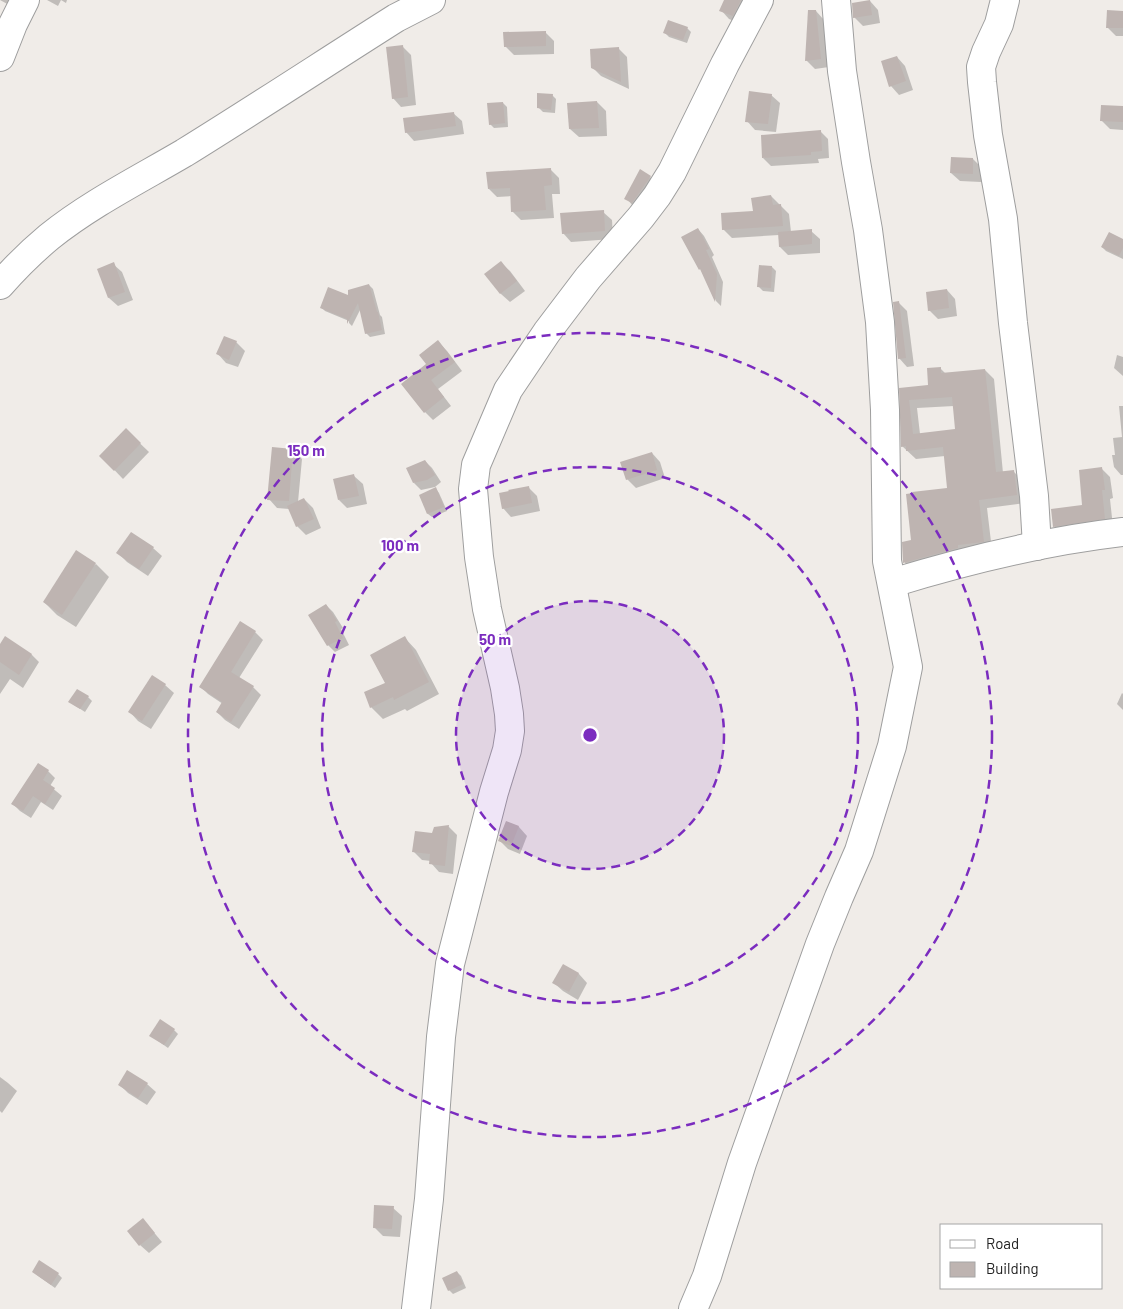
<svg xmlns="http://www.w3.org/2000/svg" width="1123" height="1309" font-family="Barlow,sans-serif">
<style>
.shadow{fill:#0003;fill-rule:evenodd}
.building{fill:#beb4b1;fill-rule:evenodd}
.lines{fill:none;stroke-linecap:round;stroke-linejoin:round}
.minor-casing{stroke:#9e9e9e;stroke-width:30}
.minor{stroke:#fff;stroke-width:28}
.ring{fill:none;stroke:#7b2cbf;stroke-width:2.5;stroke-dasharray:9 6}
.centre{fill:#7b2cbf;stroke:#fff;stroke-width:2.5}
.ring-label{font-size:15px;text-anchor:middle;font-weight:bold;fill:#7b2cbf;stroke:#fff;stroke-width:4.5;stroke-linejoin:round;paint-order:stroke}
</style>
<rect width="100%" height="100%" fill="#f0ece8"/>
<g class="shadow">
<polygon points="0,0 14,0 11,6"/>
<polygon points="47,0 67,0 66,3 61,0 58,6"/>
<polygon points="725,0 754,0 742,24 729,19 721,10"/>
<polygon points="870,1 878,10 880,23 863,26 854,17"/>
<polygon points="816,11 824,20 829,67 815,69 806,60"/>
<polygon points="1123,12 1123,36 1116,36 1107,27"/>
<polygon points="687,28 691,32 687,43 669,37 665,33"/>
<polygon points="545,32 554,41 554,54 514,55 505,46"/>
<polygon points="402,46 411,55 416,105 401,107 393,98"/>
<polygon points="618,48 627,57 629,89 601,76 592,67"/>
<polygon points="897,57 905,66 913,90 899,95 891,86"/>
<polygon points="552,95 556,99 555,113 543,112 539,108"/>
<polygon points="771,95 780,103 776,132 755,130 747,121"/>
<polygon points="597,102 606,111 607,136 579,137 570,129"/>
<polygon points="503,103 507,107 508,127 494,128 490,124"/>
<polygon points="1123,107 1123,130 1110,129 1101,120"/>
<polygon points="453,113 462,121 464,134 414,141 406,132"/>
<polygon points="820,131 828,139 829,158 818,159 819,163 771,166 763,158"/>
<polygon points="973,159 981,167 981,182 960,181 951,173"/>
<polygon points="551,170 559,178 560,194 552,194 554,218 521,220 512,211 512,196 497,197 489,189"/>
<polygon points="650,177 659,185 634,207 626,198"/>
<polygon points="771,196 789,214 791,232 811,231 820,239 820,253 788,255 780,247 779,235 732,238 723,229 754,212"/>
<polygon points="603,212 612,220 613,239 571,242 563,233"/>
<polygon points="698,229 704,236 714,255 712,257 723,282 721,306 716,301 703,272"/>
<polygon points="1123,240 1123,259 1106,251 1102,247"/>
<polygon points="501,263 510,271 525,291 510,302 501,294 486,274"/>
<polygon points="113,264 122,272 133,300 118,306 109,298 98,270"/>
<polygon points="772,267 776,271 774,292 763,291 759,287"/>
<polygon points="369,285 373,289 380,315 382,317 385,334 370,337 366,333 361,308 352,326 349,323 349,321 325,311 321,307 349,297"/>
<polygon points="947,290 955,299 957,316 938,319 929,310"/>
<polygon points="899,303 907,311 914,366 907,367 899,358"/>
<polygon points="236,342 245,351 238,367 226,363 218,354"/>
<polygon points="438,342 447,351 462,371 438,389 451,406 433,420 425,412 428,365"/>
<polygon points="1117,355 1123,357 1123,376 1114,368"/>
<path d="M940,368l6,6 39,-4 9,9 9,94 11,-1 8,8 3,23 -38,5 5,42 -79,21 -8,-8 -1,-20 9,-1 35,-53 -3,-33 -29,3 -14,-13 -1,-57 28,-3zM954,406l2,24 -36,4 -3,-26z"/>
<polygon points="1119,406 1123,406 1123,475 1121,475 1114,467 1112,455 1115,455 1113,438 1122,437"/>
<polygon points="126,430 149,452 123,479 101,456"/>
<polygon points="293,450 302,459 298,502 304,499 313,508 321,528 306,535 297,526 289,509 277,508 269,499"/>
<polygon points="652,453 660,462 665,478 636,488 627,479"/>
<polygon points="425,461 432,468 441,482 435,487 421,490 414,483"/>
<polygon points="1101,468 1110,477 1113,498 1110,499 1113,527 1063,535 1054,526 1084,507"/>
<polygon points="354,476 363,484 367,504 347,508 339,500"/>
<polygon points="529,488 537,496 540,511 511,517 503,508"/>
<polygon points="436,489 439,493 447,511 432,517 428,514 420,496"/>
<polygon points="153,548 162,556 148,576 127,562 118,553"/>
<polygon points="96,564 109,577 76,627 57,615 44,602"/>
<polygon points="326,605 333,612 343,628 341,629 349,645 335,652 328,645"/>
<polygon points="255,632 263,640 239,678 253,687 261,695 239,729 225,720 217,712 223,704 208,694 200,686"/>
<polygon points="6,638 32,655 39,662 23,688 10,679 0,694 0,647"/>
<polygon points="405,638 416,650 439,694 407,711 405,709 383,719 371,707 387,683"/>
<polygon points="165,685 174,693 151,729 138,721 130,712"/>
<polygon points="1122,693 1123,694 1123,710 1117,704"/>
<polygon points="88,697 92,701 85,712 74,705"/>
<polygon points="48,771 55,778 50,786 62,796 53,810 41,802 31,818 20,811 13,804"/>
<polygon points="507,822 519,827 527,836 520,854 508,849 500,841"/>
<polygon points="449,827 457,835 453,874 439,872 431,863 431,861 422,860 414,852 433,834 435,828"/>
<polygon points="563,966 579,974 587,983 578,1000 563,991 554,983"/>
<polygon points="174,1030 178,1034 168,1048 151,1036"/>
<polygon points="0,1077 8,1083 17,1091 2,1113 0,1111"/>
<polygon points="119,1084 147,1084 156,1092 147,1105 128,1093"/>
<polygon points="393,1208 402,1216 400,1237 383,1236 374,1227"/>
<polygon points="151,1229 162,1242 149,1253 140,1245"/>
<polygon points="457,1272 461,1276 466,1288 453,1294 449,1290"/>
<polygon points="58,1274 62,1278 55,1288 37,1275"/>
</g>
<g class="building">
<polygon points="724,0 741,0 733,16 719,11"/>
<polygon points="870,0 872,15 853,18 852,3"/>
<polygon points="808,10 816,10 821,59 805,61"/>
<polygon points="1107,10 1123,11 1123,28 1106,28"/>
<polygon points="668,20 688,27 683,40 663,33"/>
<polygon points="546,31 546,46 504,47 503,32"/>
<polygon points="403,45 408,97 392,99 386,47"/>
<polygon points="619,47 621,82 591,68 590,49"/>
<polygon points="897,56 906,81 889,87 881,61"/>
<polygon points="749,91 772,94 768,124 745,122"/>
<polygon points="537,93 553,94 551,110 537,108"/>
<polygon points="597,101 599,128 569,129 567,103"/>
<polygon points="503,102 505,123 489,125 487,103"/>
<polygon points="1101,105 1123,106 1123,122 1100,121"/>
<polygon points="454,112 456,126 405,133 403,118"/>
<polygon points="821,130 822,151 811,152 811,155 762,158 761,135"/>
<polygon points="951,157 973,158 973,174 950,173"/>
<polygon points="551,168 552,185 544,186 546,210 511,212 510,188 488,189 486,172"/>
<polygon points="640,169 651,176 632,203 624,199"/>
<polygon points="771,195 773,205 781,204 783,226 722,230 721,213 753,211 751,198"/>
<polygon points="604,210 605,231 562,234 560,213"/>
<polygon points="698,228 709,249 706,250 717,274 715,302 700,269 699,270 681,237"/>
<polygon points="812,229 812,244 779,247 778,232"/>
<polygon points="1109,232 1123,239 1123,248 1119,256 1101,247"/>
<polygon points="501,261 517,281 500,294 484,274"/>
<polygon points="114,262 125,292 108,298 97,269"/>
<polygon points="759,265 772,266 771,288 757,287"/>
<polygon points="369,284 377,312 378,312 382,330 365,334 358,303 347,324 347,319 320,308 328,287 348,295 348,290"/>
<polygon points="947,289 949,308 928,311 926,292"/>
<polygon points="899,301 906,358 898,359 893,302"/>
<polygon points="224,336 237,341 229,360 216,354"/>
<polygon points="438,340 455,362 431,380 444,397 424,413 401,384 426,364 419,355"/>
<path d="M941,367v6l44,-4 11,103 18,-2 3,25 -38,5 5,42 -26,3v3l-55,15 -1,-21 9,-2 -5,-46 7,-1 -1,-1 35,-4 -4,-41 -37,4v-5l-5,1 -2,-59 29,-3 -1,-17zM952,397l3,32 -42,5 -4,-34z"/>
<polygon points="126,428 141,443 114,471 99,456"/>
<polygon points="272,447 293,449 289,501 267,500"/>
<polygon points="652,452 657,470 626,480 620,462"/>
<polygon points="425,460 435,475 427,480 413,483 406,468"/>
<polygon points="1102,467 1105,490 1102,490 1105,519 1053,527 1051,509 1082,505 1079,470"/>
<polygon points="354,474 359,496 338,500 333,479"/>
<polygon points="529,486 532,503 502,509 499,493 509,491 508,490"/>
<polygon points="436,487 444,507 427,514 419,495"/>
<polygon points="304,498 314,519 296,527 287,506"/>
<polygon points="131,532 154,547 139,569 116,553"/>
<polygon points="76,550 96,563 62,615 43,602"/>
<polygon points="326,604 337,621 335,622 343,638 327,646 308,615"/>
<polygon points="240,621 256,631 231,672 254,686 231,722 216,712 222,702 199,687"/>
<polygon points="5,636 32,654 19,675 0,662 0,644"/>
<polygon points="405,636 429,682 394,700 393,697 370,708 364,692 385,683 370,655"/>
<polygon points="152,675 166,684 142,721 128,712"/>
<polygon points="77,689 89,696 80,709 68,702"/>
<polygon points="38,763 49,770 43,780 55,788 45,804 33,796 23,811 11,804"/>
<polygon points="506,821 519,826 511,846 498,841"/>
<polygon points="449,825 445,866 429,864 430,854 412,852 415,831 432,833 434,827"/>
<polygon points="563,964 579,973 569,992 552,983"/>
<polygon points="160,1019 175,1029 164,1045 149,1036"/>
<polygon points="127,1070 148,1083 138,1098 118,1085"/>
<polygon points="374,1205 394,1206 392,1229 373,1228"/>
<polygon points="143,1218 155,1233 139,1246 127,1231"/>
<polygon points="39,1260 59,1273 51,1285 32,1272"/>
<polygon points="457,1271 463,1284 448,1291 442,1278"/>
</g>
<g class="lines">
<defs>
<g id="minor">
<polyline points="1005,0 999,24 986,52 981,67 982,82 988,135 1003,219 1013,323 1034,496 1037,546"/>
<polyline points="0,57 13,24 25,0"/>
<path d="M0,285c15,-17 31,-33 49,-48 41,-33 89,-57 135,-84 71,-44 141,-90 212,-135l35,-18"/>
<path d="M892,583c75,-23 153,-42 231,-51"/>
<polyline points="416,1309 429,1199 441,1037 450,964 494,792 507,750 510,731 509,714 505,688 487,609 479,557 473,489 476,465 508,390 547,332 588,278 641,217 657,196 672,172 725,64 759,0"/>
<polyline points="693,1309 707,1276 742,1163 820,944 839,897 859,851 892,746 908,667 887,561 885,410 880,322 868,230 856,162 842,71 836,0"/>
</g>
</defs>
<use href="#minor" class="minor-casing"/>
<use href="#minor" class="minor"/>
</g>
<circle cx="590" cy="735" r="134" fill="#7b2cbf" fill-opacity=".12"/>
<g class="ring">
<circle cx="590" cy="735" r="134"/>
<circle cx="590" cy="735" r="268"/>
<circle cx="590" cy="735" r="402"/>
</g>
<circle cx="590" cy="735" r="8" class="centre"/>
<g class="ring-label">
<text x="306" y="456">150 m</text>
<text x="400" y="551">100 m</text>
<text x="495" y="645">50 m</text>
</g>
<rect x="940" y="1224" width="162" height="65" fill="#ffffff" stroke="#a6a6a6"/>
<rect x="950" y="1240" width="25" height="8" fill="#ffffff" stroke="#a6a6a6"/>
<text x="986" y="1249" font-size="15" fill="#212121">Road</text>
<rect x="950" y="1262" width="25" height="15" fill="#beb4b1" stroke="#a6a6a6"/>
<text x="986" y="1274" font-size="15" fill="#212121">Building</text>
</svg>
